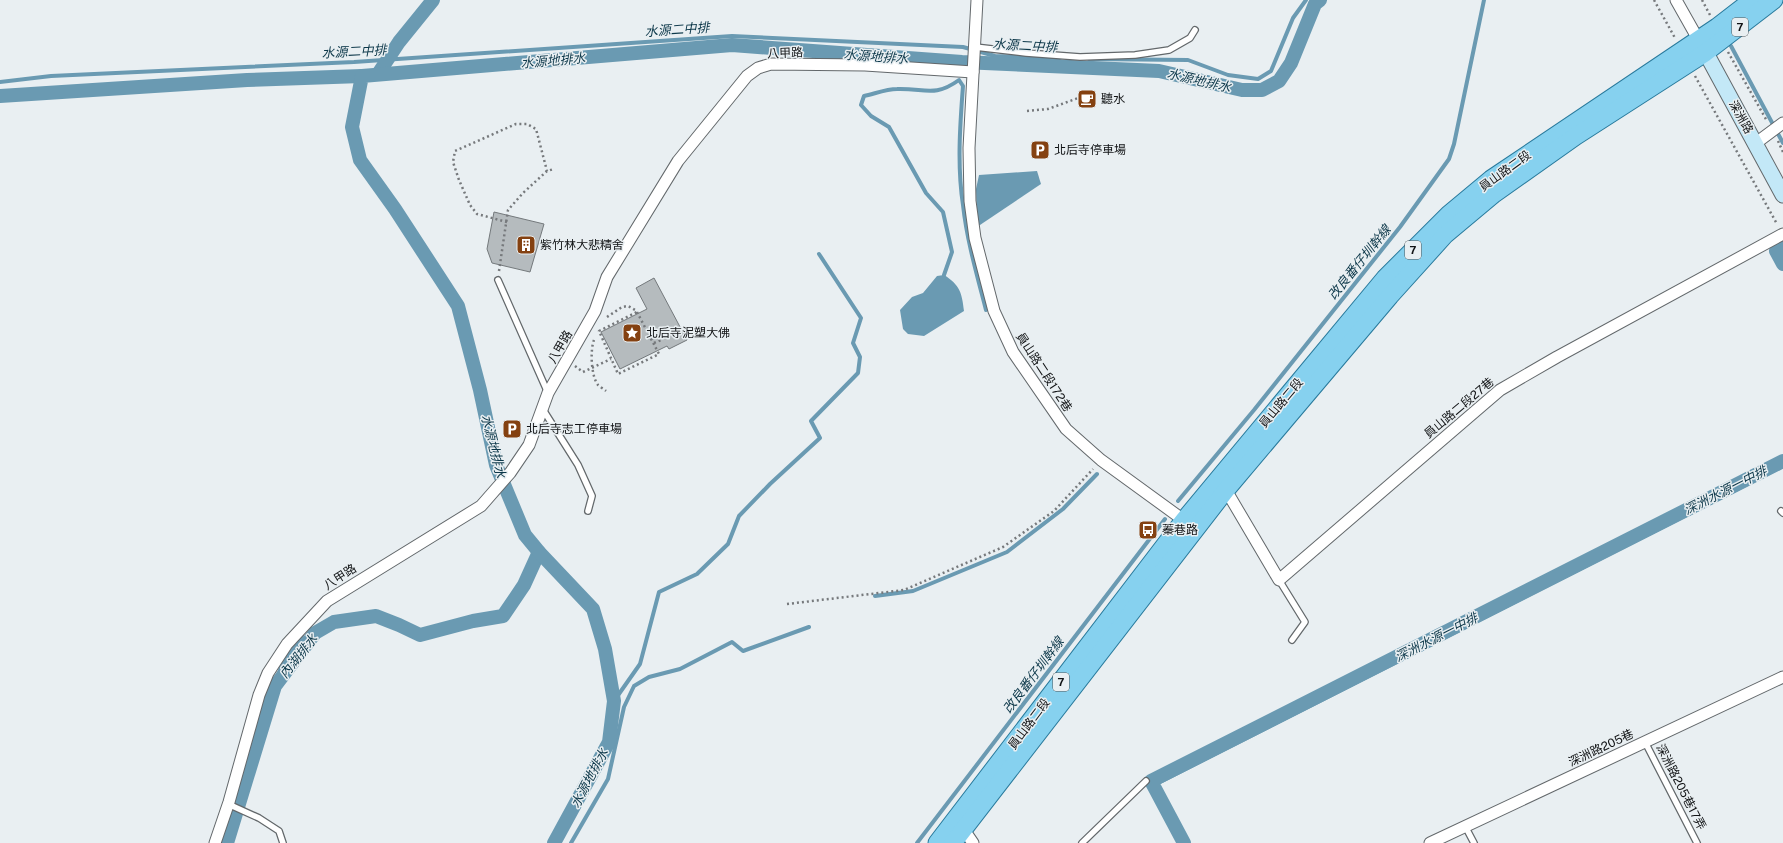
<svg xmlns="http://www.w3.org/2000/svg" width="1783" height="843" font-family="'Public Sans','Noto Sans TC',sans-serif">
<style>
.water{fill:#6a9ab2}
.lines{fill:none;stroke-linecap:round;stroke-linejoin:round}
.stream{stroke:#6a9ab2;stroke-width:4}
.canal{stroke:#6a9ab2;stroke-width:14}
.building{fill:#b5bbbe;stroke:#74797c}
.lane-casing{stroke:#63686b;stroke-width:8}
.street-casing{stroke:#63686b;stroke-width:13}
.secondary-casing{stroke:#63686b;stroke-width:17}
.primary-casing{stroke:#297a9c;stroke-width:19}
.path{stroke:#76797c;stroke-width:2.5;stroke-dasharray:2 3;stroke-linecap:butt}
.lane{stroke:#fff;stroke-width:5.5}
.street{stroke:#fff;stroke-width:11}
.secondary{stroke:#c3e8f7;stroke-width:15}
.primary{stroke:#86d1ef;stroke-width:17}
.labels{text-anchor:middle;stroke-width:3;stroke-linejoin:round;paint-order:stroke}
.shield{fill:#e9eff2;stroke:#525557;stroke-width:1}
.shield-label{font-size:11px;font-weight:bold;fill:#111315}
.street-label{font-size:12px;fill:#111315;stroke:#e9eff2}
.poi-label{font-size:12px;fill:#111315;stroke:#e9eff2;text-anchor:start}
.water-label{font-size:13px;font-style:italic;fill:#0d384a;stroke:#e9eff2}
</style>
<rect width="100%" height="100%" fill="#e9eff2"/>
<g class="water">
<polygon points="1037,171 1041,184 977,227 976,189 979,175"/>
<path d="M944,275c16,10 18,18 20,36l-40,25 -16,-2 -5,-5 -3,-19 12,-13 11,-4 14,-17z"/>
</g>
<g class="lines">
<g class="stream">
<polyline points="1731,46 1783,143"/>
<polyline points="1089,59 1188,60 1228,75 1258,79 1271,71 1293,18 1306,0"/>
<polyline points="962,63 962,62"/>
<polyline points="0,82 51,76 354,62 732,36 963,47 995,56 1060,58"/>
<path d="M944,275l8,-23 -9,-40 -17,-19 -37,-66 -18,-11 -10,-11 3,-9c10,-2 22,-7 33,-7 28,-1 37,9 62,-9l4,6c-3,39 -6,80 0,119 4,36 14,70 23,105"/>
<polyline points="1178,501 1254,410 1400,227 1449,159 1454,144 1484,0"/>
<polyline points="875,596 913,591 1007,552 1063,509 1097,474"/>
<polyline points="275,686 282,664 302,636"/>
<polyline points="614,701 640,664 659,592 697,574 728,544 739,516 770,484 820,438 811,421 858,373 860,357 853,343 861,318 819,254"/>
<polyline points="1158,783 1783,466"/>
<polyline points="571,843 608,779 624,707 634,686 649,677 680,669 732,642 743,651 809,627"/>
<polyline points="917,843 1165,519"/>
</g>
<g class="canal">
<polyline points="378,74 399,42 433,0"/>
<polyline points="0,96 247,80 362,76"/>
<polyline points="1783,248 1776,251 1783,264"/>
<polyline points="227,843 275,686 315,633 334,622 376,616 399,625 420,635 473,621 503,616 524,585 539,552"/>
<polyline points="554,843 609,742 614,701 605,649 593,609 539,552 525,535 496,465 480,390 458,306 395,209 360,160 352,127 362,76 732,45 962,62 1159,71 1242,90 1262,90 1279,81 1291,63 1315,4 1320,0"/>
<polyline points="1184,843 1151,781 1783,461"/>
</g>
</g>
<g class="building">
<polygon points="494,212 544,224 530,272 492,263 487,249"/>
<polygon points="654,278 687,340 669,349 667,346 620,369 601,332 647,309 636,288"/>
</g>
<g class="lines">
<defs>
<g id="lane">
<polyline points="975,47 1026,53 1080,57 1135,55 1169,50 1190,38 1195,30"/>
<polyline points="498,280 548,393"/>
<polyline points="542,408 578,465 592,496 588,511"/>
<polyline points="1781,511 1783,513"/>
<polyline points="1279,580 1305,622 1292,640"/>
<polyline points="1645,742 1697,843"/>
<polyline points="228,804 259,818 279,831 283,843"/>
<polyline points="1465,826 1474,843"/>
<polyline points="1082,843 1146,781"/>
</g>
<g id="street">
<polyline points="977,0 969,148 970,201 975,238 994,311 1013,352 1066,429 1101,460 1189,524"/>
<polyline points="1676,0 1698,39"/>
<polyline points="1756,143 1783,123"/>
<polyline points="1223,485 1279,580 1500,390 1557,357 1783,234"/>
<polyline points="960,824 973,843"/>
<polyline points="215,843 229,802 259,695 268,673 287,644 327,601 481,506 510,473 529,445 548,393 595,311 607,277 678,161 747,76 758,68 771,64 865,65 973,72"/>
<polyline points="1430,843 1783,677"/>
</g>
<polyline id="secondary" points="1700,42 1783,195"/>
<g id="primary">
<polyline points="937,843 1184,520 1385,278 1449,214 1491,179 1717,27 1752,0"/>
<polyline points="953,843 1226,490 1390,296 1445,235 1494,194 1576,136 1705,53 1774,0"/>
</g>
</defs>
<use href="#lane" class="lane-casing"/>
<use href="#street" class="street-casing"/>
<use href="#secondary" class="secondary-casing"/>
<use href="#primary" class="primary-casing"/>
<g class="path">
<polyline points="1654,0 1675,38"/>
<polyline points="1702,0 1710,15"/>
<polyline points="1728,52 1767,121"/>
<polyline points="1695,76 1777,224"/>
<polyline points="1027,111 1048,109 1081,97"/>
<polyline points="1778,141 1783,152"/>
<polyline points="507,222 477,214 470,205 459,180 453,162 455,151 516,124 527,124 536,129 547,171"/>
<polyline points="499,271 508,210 523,193 547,171 554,169"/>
<polygon points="637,312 659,354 618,374 599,331"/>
<polyline points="607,317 622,307 628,306 637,311"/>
<path d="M594,340c-4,10 -3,36 4,45 2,2 6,4 8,6"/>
<polyline points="654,343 661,340"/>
<polyline points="575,366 583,372 611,359"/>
<polyline points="787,604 904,590 1003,547 1054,511 1093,469"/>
</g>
<use href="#lane" class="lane"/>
<use href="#street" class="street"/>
<use href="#secondary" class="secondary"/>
<use href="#primary" class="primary"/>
</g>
<defs>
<symbol id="cafe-square" viewBox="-11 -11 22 22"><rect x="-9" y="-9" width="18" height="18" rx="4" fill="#844111" stroke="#e9eff2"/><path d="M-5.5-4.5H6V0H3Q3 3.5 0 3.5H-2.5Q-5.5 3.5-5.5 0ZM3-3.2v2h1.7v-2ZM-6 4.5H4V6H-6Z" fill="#fff"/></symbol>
<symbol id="parking-square" viewBox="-11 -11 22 22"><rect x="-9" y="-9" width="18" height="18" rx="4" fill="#844111" stroke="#e9eff2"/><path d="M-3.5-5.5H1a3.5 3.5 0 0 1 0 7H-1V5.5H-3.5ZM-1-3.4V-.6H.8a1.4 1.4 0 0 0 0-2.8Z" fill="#fff"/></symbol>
<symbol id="building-square" viewBox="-11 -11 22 22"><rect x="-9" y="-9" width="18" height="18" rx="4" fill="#844111" stroke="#e9eff2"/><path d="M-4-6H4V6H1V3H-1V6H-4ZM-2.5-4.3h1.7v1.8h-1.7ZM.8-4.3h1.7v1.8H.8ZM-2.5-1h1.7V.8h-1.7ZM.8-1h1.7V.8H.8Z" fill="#fff"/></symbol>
<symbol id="sight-square" viewBox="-11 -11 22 22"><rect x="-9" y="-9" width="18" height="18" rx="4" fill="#844111" stroke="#e9eff2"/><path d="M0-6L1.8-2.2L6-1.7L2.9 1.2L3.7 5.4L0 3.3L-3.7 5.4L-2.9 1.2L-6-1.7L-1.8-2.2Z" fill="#fff"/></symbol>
<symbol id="bus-square" viewBox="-11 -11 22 22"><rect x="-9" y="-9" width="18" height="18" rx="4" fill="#844111" stroke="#e9eff2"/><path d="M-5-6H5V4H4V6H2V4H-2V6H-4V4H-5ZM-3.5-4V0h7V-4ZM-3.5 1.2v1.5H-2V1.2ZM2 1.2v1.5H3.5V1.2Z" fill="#fff"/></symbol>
</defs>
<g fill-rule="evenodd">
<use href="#cafe-square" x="1076" y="88" width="22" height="22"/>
<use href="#parking-square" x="1029" y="139" width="22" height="22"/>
<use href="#building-square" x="515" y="234" width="22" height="22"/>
<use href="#sight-square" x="621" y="322" width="22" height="22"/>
<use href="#parking-square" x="501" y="418" width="22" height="22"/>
<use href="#bus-square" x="1137" y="519" width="22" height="22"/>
</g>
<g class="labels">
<g class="shield">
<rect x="1732" y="18" width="16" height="18" rx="3"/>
<rect x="1405" y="241" width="16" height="18" rx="3"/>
<rect x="1053" y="673" width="16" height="18" rx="3"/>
</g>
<g class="shield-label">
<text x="1740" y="31">7</text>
<text x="1413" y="254">7</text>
<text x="1061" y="686">7</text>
</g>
<g class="street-label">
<text transform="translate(785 53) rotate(-2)" y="4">八甲路</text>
<text transform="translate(1741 117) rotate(61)" y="4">深洲路</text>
<text transform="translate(1505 171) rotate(-36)" y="4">員山路二段</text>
<text transform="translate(560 347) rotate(-60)" y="4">八甲路</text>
<text transform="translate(1044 372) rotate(57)" y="4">員山路二段172巷</text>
<text transform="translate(1281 403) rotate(-50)" y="4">員山路二段</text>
<text transform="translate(1459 408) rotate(-40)" y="4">員山路二段27巷</text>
<text transform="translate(340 577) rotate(-33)" y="4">八甲路</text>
<text transform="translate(1029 724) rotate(-53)" y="4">員山路二段</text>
<text transform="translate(1601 748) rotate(-25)" y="4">深洲路205巷</text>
<text transform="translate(1681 787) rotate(63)" y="4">深洲路205巷17弄</text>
</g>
<g class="poi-label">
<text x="1101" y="103">聽水</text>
<text x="1054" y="154">北后寺停車場</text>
<text x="540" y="249">紫竹林大悲精舍</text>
<text x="646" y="337">北后寺泥塑大佛</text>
<text x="526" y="433">北后寺志工停車場</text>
<text x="1162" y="534">蓁巷路</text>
</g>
<g class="water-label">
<text transform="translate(677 29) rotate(-4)" y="5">水源二中排</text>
<text transform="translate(1025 45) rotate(3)" y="5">水源二中排</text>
<text transform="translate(354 51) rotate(-3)" y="5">水源二中排</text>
<text transform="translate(876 56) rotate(4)" y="5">水源地排水</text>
<text transform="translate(553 60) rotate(-5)" y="5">水源地排水</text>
<text transform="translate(1199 80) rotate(13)" y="5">水源地排水</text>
<text transform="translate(1359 262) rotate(-51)" y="5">改良番仔圳幹線</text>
<text transform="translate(494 446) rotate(76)" y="5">水源地排水</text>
<text transform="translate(1725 490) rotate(-27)" y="5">深洲水源一中排</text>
<text transform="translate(1436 637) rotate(-27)" y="5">深洲水源一中排</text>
<text transform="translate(298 656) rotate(-51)" y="5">內湖排水</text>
<text transform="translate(1033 675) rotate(-53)" y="5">改良番仔圳幹線</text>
<text transform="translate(589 778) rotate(-62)" y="5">水源地排水</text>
</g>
</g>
</svg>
